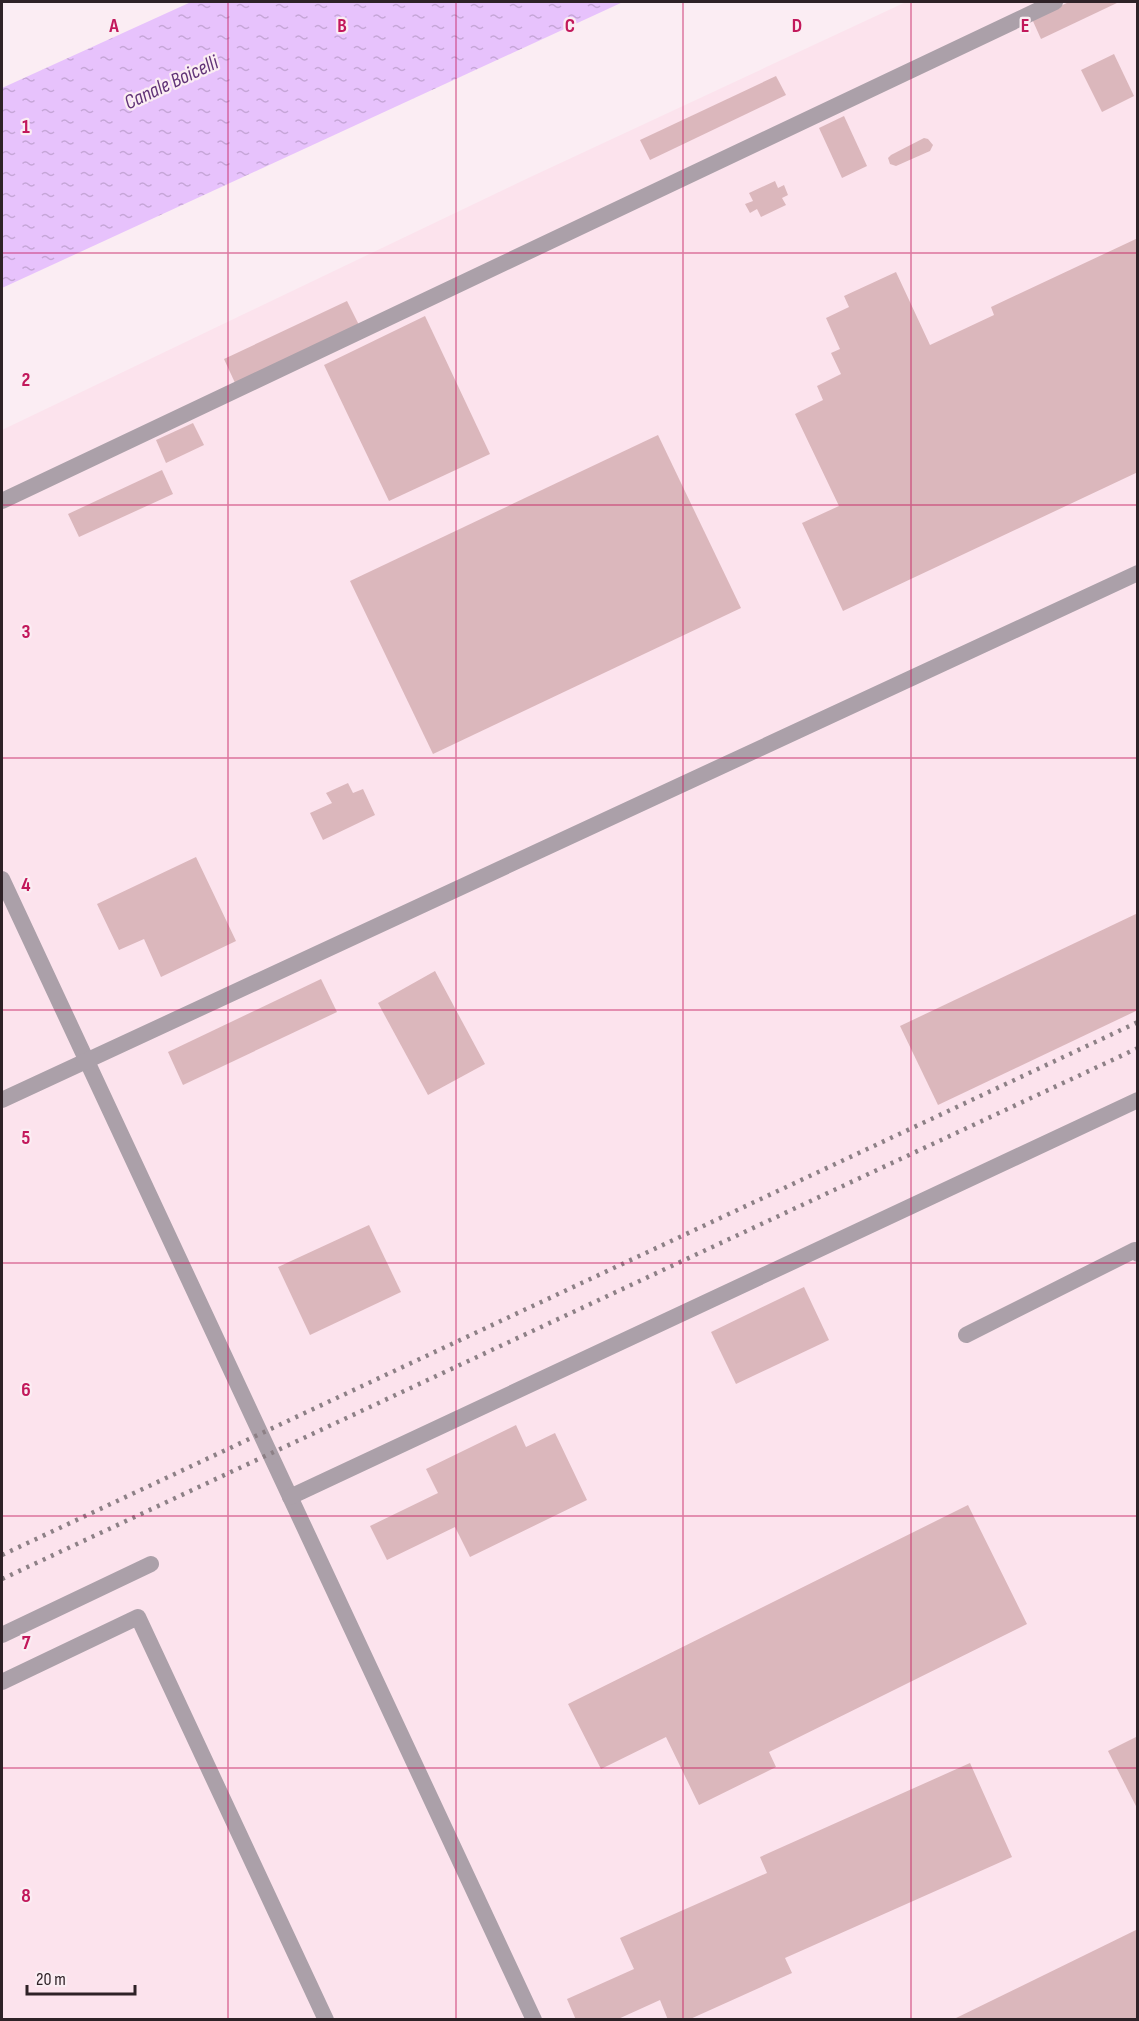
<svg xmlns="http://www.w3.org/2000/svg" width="1139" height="2021" font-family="'Sofia Sans Condensed',sans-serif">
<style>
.built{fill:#fce3ed}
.water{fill:url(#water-ripples)}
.building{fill:#dbb7bc}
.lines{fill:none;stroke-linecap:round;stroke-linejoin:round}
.service{stroke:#aba0a9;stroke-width:16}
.rail{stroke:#8d8086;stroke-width:4.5;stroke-dasharray:3 6;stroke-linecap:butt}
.grid{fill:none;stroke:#c2185b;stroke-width:1.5;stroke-opacity:0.55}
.labels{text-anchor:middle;stroke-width:4.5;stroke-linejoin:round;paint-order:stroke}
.water-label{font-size:21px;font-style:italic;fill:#613377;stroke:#fbedf3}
.grid-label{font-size:20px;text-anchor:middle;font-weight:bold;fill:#c2185b;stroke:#fbedf3;stroke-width:4.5;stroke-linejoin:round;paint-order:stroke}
</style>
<defs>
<pattern id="water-ripples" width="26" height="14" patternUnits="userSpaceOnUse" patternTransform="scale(1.5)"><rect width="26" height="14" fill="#e7c2fc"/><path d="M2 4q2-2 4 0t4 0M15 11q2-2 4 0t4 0" fill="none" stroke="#c6a6d8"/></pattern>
</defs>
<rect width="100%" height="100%" fill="#fbedf3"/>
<polygon class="built" points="906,2 1137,2 1137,2019 2,2020 2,430 524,180"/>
<polygon class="water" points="191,2 623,2 2,288 2,88"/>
<g class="building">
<polygon points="1069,2 1119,2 1041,39 1032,19"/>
<polygon points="1114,54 1134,96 1102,112 1081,70"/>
<polygon points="776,76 786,95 650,160 640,140"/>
<polygon points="844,116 867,166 842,178 819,128"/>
<polygon points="924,138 928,139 933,145 930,151 896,166 890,164 888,158 891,155"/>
<polygon points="775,181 778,188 784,185 788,195 782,198 786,205 761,217 757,209 750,213 745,204 753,201 749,193"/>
<polygon points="1138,238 1138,472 843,611 802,523 839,506 795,414 823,400 817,386 841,374 831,353 840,349 826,318 849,307 844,296 896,272 930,345 994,315 991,307"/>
<polygon points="347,301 360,327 236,385 224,359"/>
<polygon points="425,316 490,454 389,501 324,365"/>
<polygon points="193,423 204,445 166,463 156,440"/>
<polygon points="658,435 741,608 433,754 350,581"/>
<polygon points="162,470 173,494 79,537 68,514"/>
<polygon points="348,783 353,793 363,789 375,815 323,840 310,813 332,803 326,793"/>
<polygon points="196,857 236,941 161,977 144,939 119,950 97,904"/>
<polygon points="1138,913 1138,1010 938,1105 900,1026"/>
<polygon points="435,971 485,1064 428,1095 378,1003"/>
<polygon points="321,979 337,1012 183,1085 168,1052"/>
<polygon points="369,1225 401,1292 310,1335 278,1267"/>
<polygon points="804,1287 829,1340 736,1384 711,1332"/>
<polygon points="516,1425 526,1447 555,1433 587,1500 470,1557 455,1527 387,1560 370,1526 438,1493 426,1469"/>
<polygon points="968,1505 1027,1624 769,1752 776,1767 699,1805 666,1737 601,1769 568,1704"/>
<polygon points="1138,1736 1138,1810 1108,1751"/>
<polygon points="970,1763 1012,1857 785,1958 792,1973 688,2020 668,2020 660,2000 616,2020 576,2020 567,1999 634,1969 620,1938 767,1873 760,1857"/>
<polygon points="1138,1929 1138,2020 952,2020"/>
</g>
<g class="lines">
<g class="service">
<polyline points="2,501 1055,2"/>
<polyline points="2,879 534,2020"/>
<polyline points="2,1100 1138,573"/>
<polyline points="966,1335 1135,1250 1138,1254"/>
<polyline points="290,1497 1138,1100"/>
<polyline points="2,1635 151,1564"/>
<polyline points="2,1682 138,1617 326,2020"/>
</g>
<g class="rail">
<polyline points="2,1555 1138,1022"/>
<polyline points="2,1579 1138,1048"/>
</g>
</g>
<path class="grid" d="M228,2v2018M456,2v2018M683,2v2018M911,2v2018M2,253h1136M2,505h1136M2,758h1136M2,1010h1136M2,1263h1136M2,1516h1136M2,1768h1136"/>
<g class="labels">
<g class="water-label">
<text transform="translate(171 82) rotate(-25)" y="7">Canale Boicelli</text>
</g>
</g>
<g class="grid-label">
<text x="114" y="32">A</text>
<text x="342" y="32">B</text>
<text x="570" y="32">C</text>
<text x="797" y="32">D</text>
<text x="1025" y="32">E</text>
<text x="26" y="133">1</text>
<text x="26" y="386">2</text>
<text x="26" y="638">3</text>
<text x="26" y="891">4</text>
<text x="26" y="1144">5</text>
<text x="26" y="1396">6</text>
<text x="26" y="1649">7</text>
<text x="26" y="1902">8</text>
</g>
<rect width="1139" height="2021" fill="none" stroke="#2e2227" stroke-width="6"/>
<path d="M27 1985v9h108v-9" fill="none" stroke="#2e2227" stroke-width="3"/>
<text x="36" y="1985" font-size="18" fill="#2e2227" stroke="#fbedf3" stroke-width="4.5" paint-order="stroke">20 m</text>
</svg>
